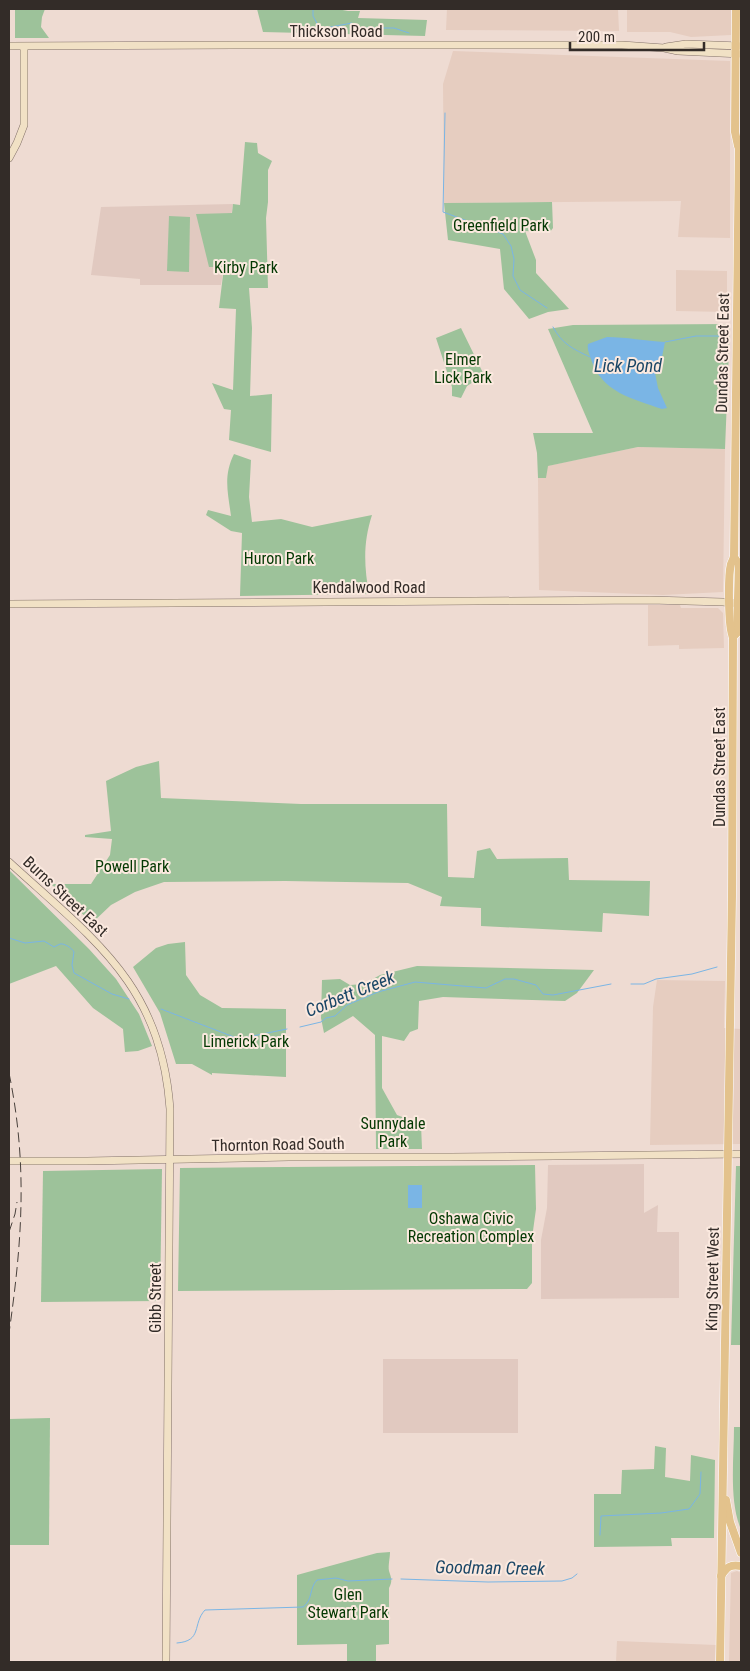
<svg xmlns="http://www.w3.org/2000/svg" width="750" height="1671" font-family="'Roboto Condensed',sans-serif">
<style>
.built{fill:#e6cdc0}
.education{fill:#e1c9c0}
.green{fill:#9dc29a}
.water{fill:#7ab5e5}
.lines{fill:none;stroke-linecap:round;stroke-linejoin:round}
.stream{stroke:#7ab5e5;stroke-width:1}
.secondary-casing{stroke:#83726a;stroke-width:8}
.primary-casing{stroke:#fff;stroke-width:9}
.secondary{stroke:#f1e1c5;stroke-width:7}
.primary{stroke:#e3c28c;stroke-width:8}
.rail{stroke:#49413c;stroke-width:1;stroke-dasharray:10 5;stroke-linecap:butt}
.labels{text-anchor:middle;stroke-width:4;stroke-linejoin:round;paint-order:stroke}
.street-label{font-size:16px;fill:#332c28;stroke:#fbe9df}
.park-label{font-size:16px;fill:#033802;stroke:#fbe9df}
.water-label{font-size:18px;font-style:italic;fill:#1a4666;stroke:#fbe9df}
</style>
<rect width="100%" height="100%" fill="#eedbd2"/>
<g class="built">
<polygon points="447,9 618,9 619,31 446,30"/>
<polygon points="627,9 731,9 731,35 691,37 670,32 627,32"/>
<polygon points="453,51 730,61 730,238 678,237 681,201 444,203 443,84"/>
<polygon points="676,270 727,271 727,312 676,311"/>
<polygon points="638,447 725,449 723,592 663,595 539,590 538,478 546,478 547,466"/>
<polygon points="648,605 680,605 681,608 718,608 723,613 724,648 679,649 679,645 648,646"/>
<polygon points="657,980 725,981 724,1028 741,1029 741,1144 650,1145 653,1007"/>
<polygon points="737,1571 741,1573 741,1662 729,1662 731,1573"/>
<polygon points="617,1641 716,1645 715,1662 616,1662"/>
</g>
<g class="education">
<polygon points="233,204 221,285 140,285 140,279 91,275 101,207"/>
<polygon points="644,1164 644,1213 658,1205 657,1232 679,1232 679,1298 541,1299 541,1240 547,1208 548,1165"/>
<rect x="383" y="1359" width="135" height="74"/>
</g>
<g class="green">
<polygon points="15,9 45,9 42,17 41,27 49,38 15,38"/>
<polygon points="257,9 337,9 348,11 360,11 358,18 427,20 425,36 263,32"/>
<polygon points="245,142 257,143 258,153 272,161 268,170 268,202 266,218 268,288 249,288 252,328 250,396 272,394 271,452 229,440 231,410 224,409 212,383 233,390 236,309 219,308 224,267 209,267 196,214 232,213 233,204 240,205"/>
<polygon points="552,202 553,228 550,232 525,231 536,260 536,273 569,309 548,312 529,319 504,289 500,249 448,240 444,203"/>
<polygon points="169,216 190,217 189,272 167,271"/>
<polygon points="730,324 725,449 638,447 548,466 546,478 538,478 537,453 533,433 593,433 548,329 573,325"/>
<polygon points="461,328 484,375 467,386 461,398 452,396 452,387 436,338"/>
<path d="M234,454l17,6 -2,37 3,25 29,-3 31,8 60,-12c-9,28 -8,50 -3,79l-129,2 2,-63 -11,-2 -25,-16 2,-5 23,6c-3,-23 -8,-40 3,-62z"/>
<polygon points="159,761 161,798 301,804 447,804 448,877 474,878 477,851 490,848 497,859 568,858 569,880 650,881 649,916 603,913 602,932 481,926 481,908 440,906 442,897 408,883 285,881 164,882 135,892 111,905 92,923 51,884 91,884 110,855 112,839 85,837 85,835 111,831 106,781 136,767"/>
<polygon points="9,870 89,949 116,979 139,1014 152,1046 138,1051 125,1052 123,1029 93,1008 56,966 9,984"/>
<polygon points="185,942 186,975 200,995 222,1008 286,1009 286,1077 212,1073 212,1075 192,1064 176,1064 160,1013 133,967 156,948 168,944"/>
<polygon points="417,966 594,970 577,993 565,1001 443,997 419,1001 418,1029 410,1032 404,1041 382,1036 382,1088 397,1115 421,1124 422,1149 376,1149 375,1035 353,1016 324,1033 321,1018 322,980 340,979 350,985 364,984 380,975"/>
<polygon points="535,1165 536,1209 532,1238 532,1283 527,1289 178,1291 180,1168"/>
<polygon points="736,1166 741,1166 741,1345 731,1345"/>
<polygon points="162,1169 160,1301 41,1302 43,1171"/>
<polygon points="50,1418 49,1545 9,1545 9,1419"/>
<path d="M734,1427h7v100h-1c-11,-28 -6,-69 -6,-100z"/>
<polygon points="655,1446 666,1448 665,1477 690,1481 691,1455 715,1460 714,1538 671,1538 672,1546 594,1547 594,1494 621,1494 622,1470 654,1469"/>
<path d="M390,1552c0,6 -2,13 -1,19 2,6 4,10 0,17v56l-13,1v17h-29v-18l-50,1v-70l80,-22z"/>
</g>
<g class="water">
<path d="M607,337c19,0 39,4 58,5l-3,15 -6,10 -1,6 3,15 9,20 -5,1c-29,-10 -61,-17 -71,-50 -2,-6 -4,-10 -3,-15z"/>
<rect x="408" y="1185" width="14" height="23"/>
</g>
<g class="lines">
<g class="stream">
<polyline points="313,9 313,16 320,29 352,23 354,25 355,28 394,28 409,33"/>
<polyline points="445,113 443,212 503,234 511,246 514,259 513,276 520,290 547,308"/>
<path d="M553,327c9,17 20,22 37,30"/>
<polyline points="665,342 696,336 724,336"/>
<path d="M9,938l16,5 19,-2 10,6c2,-1 4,-2 6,-3 4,-1 12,4 14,8l-2,13 2,8 38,21 17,5"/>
<polyline points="631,984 644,984 656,979 692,974 717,967"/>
<polyline points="161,1009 234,1037 243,1038 287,1029"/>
<polyline points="300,1027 321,1022 326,1018 335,1016 347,1005 378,992 415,982 486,988 505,979 514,979 536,985 543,994 553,995 611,984"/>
<polyline points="600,1535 601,1516 661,1513 689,1509 700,1494 701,1472"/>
<polyline points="401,1579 488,1582 562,1581 572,1578 577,1574"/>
<path d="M177,1643c26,-2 15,-19 28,-33l98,-3c10,-7 6,-19 14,-27l19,-2 12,3 44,-2"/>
</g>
<defs>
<g id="secondary">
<polyline points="9,46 234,45 622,45 664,48 678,51 741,54"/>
<polyline points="666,47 686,44 741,46"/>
<polyline points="9,158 17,143 24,125 24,47"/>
<polyline points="9,604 650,600 723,602 741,604"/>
<path d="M9,862c85,78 152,122 161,247l-4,553"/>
<polyline points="9,1161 87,1161 289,1157 451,1157 741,1154"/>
</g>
<g id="primary">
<polyline points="736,9 735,132 738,146"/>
<polyline points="733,637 737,633 739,564 734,557"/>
<polyline points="726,1500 730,1522 741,1553"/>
<path d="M721,1576c6,-9 9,-12 20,-10"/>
<path d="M720,1662l12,-766 1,-259c-5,-9 -5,-62 -2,-73 0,0 3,-7 3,-7l5,-408 2,-9"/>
</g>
</defs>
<use href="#secondary" class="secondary-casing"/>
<use href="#primary" class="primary-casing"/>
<use href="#secondary" class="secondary"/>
<use href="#primary" class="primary"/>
<g class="rail">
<path d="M9,1073c19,92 13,169 0,260"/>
<polyline points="9,1232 15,1214 17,1202"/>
</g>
</g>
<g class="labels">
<g class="street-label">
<text x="336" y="37">Thickson Road</text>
<text transform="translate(722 353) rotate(-89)" y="6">Dundas Street East</text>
<text x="369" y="593">Kendalwood Road</text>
<text transform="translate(719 767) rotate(-90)" y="6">Dundas Street East</text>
<text transform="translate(66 896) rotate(43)" y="6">Burns Street East</text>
<text transform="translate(278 1144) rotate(-1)" y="6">Thornton Road South</text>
<text transform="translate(712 1279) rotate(-89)" y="6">King Street West</text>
<text transform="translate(155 1298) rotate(-90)" y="6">Gibb Street</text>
</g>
<g class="park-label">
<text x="501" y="231">Greenfield Park</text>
<text x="246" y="273">Kirby Park</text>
<text x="463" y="365">Elmer<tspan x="463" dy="18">Lick Park</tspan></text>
<text x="279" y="564">Huron Park</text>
<text x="132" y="872">Powell Park</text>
<text x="246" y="1047">Limerick Park</text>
<text x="393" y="1129">Sunnydale<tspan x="393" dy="18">Park</tspan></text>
<text x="471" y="1224">Oshawa Civic<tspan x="471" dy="18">Recreation Complex</tspan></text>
<text x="348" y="1600">Glen<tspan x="348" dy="18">Stewart Park</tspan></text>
</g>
<g class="water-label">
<text x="628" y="372">Lick Pond</text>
<text transform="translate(350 994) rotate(-22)" y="6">Corbett Creek</text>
<text transform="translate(490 1568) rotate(1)" y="6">Goodman Creek</text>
</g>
</g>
<rect width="750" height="1671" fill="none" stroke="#332c28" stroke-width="20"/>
<path d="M570 42v8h134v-8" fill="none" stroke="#332c28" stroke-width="2.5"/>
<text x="578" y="42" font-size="15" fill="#332c28" stroke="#fbe9df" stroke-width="4" paint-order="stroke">200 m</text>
</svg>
